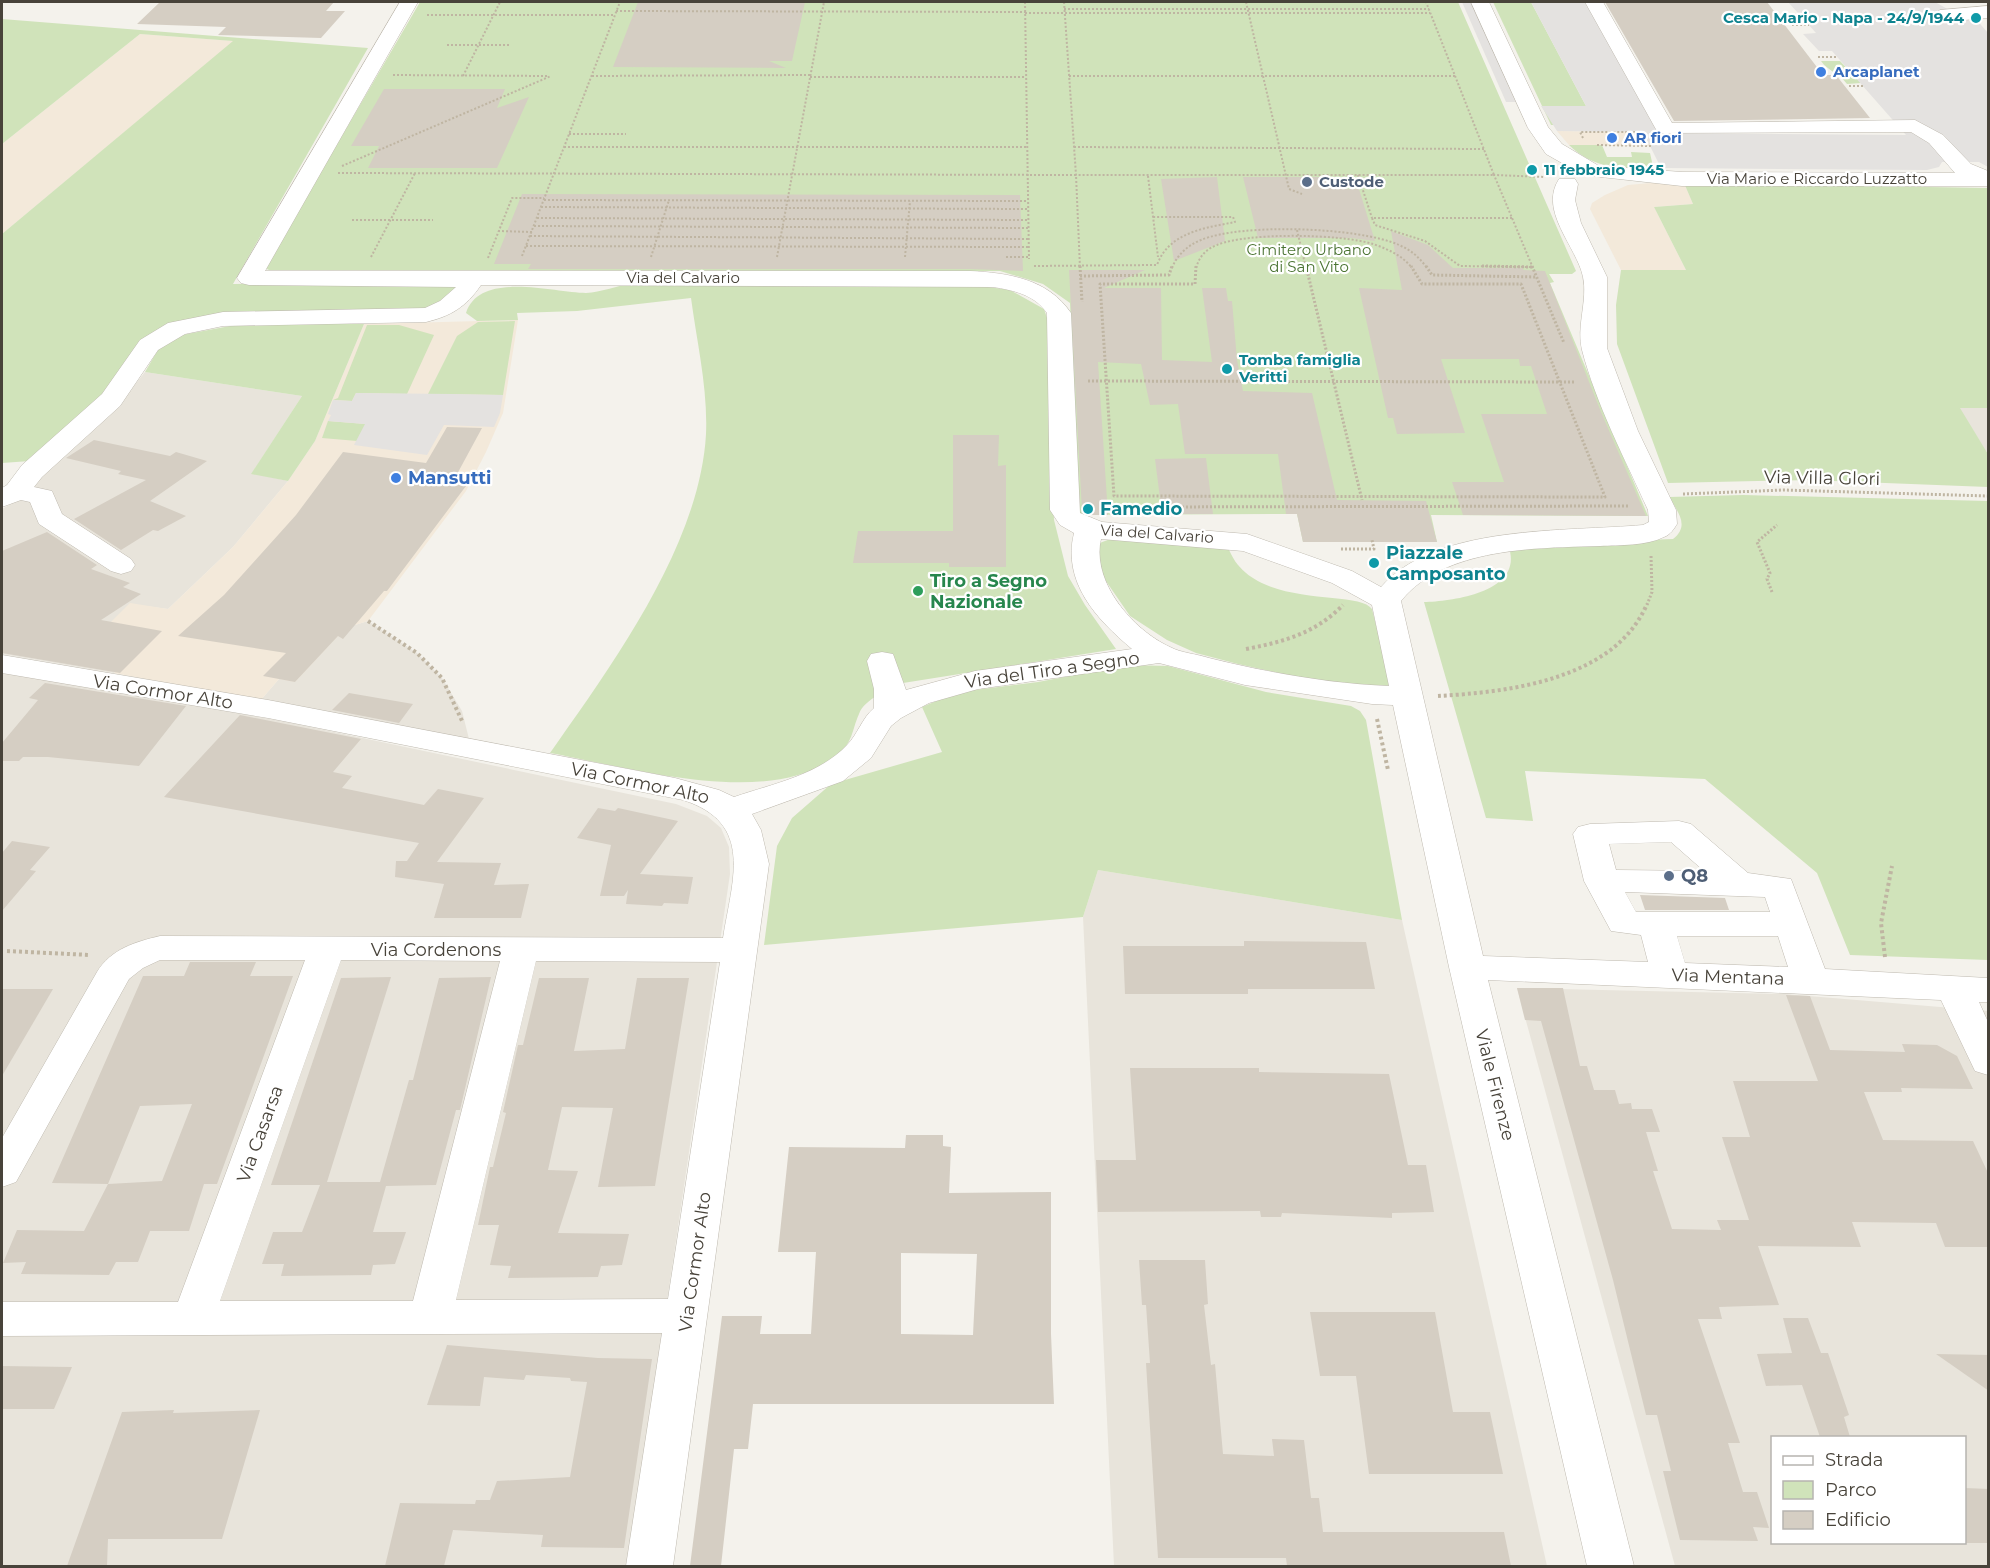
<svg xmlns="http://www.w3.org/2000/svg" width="1990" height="1568" font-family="Montserrat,sans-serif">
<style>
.residential{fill:#e8e4db;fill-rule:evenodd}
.commercial{fill:#f3e9da}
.green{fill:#d0e3ba}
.parking{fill:#e4e2e0}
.building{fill:#d5cec3;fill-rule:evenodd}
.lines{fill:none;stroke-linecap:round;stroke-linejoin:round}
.minor-casing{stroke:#bfbab0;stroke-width:1}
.path-far2{stroke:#bfb5a2;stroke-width:2;stroke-dasharray:2 2;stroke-linecap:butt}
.path-far1{stroke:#bfb5a2;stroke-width:3;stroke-dasharray:2 2;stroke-linecap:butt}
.path{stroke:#bfb5a2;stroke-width:4;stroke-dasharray:3 3;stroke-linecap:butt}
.minor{fill:#fff;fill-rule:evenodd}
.culture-dot{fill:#0f9aa8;stroke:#fff;stroke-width:2}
.shop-dot{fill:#3f7fe0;stroke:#fff;stroke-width:2}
.service-dot{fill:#5c6f8a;stroke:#fff;stroke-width:2}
.leisure-dot{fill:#2e9e5b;stroke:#fff;stroke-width:2}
.labels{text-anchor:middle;stroke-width:4.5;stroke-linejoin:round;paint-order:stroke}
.far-culture-label{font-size:15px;font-weight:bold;fill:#0d838f;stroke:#fff;text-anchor:start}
.far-shop-label{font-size:15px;font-weight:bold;fill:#366cbe;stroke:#fff;text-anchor:start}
.far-street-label{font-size:15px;fill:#48433a;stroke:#fff}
.far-service-label{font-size:15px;font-weight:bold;fill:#4e5e75;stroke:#fff;text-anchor:start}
.far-park-label{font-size:15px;fill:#4b7433;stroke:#fff}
.shop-label{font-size:18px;font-weight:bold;fill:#366cbe;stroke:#fff;text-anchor:start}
.street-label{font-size:18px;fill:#48433a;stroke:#fff}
.culture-label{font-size:18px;font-weight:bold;fill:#0d838f;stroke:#fff;text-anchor:start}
.leisure-label{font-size:18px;font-weight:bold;fill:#27864d;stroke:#fff;text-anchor:start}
.service-label{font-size:18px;font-weight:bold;fill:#4e5e75;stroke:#fff;text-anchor:start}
</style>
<rect width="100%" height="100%" fill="#f4f2ec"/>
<g class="residential">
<polygon points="145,372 302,396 252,473 288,481 233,547 168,609 130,604 134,654 114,673 2,654 2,509 16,501 59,457 115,409"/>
<polygon points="1959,408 1988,408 1988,454"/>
<polygon points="368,621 417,653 442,678 462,711 469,739 260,701 279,679 350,623 355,625"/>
<polygon points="2,668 296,724 676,804 707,816 721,828 729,847 730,874 628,1566 2,1566"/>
<polygon points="1098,870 1402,920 1547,1566 1114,1566 1083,917"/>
<path d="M1517,988l268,6 203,17v555h-313zM1772,1438h192v104h-192z"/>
</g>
<g class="commercial">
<polygon points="140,34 234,41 2,234 2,144"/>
<polygon points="1557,131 1643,132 1651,146 1569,145"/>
<polygon points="1650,183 1684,183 1693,204 1654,207 1686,270 1621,270 1590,209 1592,203 1605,195 1628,185"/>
<polygon points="518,320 503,413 486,452 466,491 368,621 355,625 350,623 295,682 279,679 260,701 114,673 134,654 111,622 130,603 168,609 233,547 288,481 315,441 364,324"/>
</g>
<g class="green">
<polygon points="420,2 1458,2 1576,271 1572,274 1549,274 1554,282 1550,283 1648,516 1431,515 1437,542 1303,542 1297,514 1078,515 1070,303 1043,284 1000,271 269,270 265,268"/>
<polygon points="1493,2 1531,2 1586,106 1567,125 1551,125"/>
<polygon points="2,19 368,48 233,284 454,282 456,286 453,296 425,310 202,317 124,374 30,461 2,463 2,234 233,41 140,34 2,144"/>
<path d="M1821,61h19l21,22 -14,1c-8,-11 -19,-13 -26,-23z"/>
<path d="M1569,145h33l5,12h25l-1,-5 19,1 4,18c-31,-1 -62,-3 -85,-26z"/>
<polygon points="1684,183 1988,188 1988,408 1960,408 1988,454 1988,487 1808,480 1668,483 1617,344 1616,305 1621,270 1686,270 1654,207 1693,204"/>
<path d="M959,283l51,7 34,19 3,9 7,202 14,56 17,29 31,44 -213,34c-14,7 -38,15 -44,31 -8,18 -5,28 -24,43 -68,52 -207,10 -285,-4 62,-88 150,-208 156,-319 2,-45 -9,-91 -15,-136l-114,13 -60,2 1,7 -41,1 -11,-8c14,-43 88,-20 120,-20 15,-1 30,-7 45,-9z"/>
<polygon points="515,321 503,395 428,394 457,336 478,322"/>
<polygon points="241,324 364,324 315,441 288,481 251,474 302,396 145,372 159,348 176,336"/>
<polygon points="367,325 399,325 434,335 407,394 356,393 352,401 333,400 338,398"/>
<polygon points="328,421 366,424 357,441 322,438"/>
<path d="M1743,495l245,6v459l-138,-5 -33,-82 -112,-94 -180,-8 8,50 -47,-3 -62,-216c31,-1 102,-11 84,-57l165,-6c17,-13 5,-27 -4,-42z"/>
<path d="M1113,538l115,9c23,65 130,41 144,62l19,76 -15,3 -84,-12 -54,-12 -42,-11 -29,-13 -37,-24 -31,-45 -2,-27z"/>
<polygon points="1128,665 1168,666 1266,692 1351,706 1360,711 1366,720 1402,920 1098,870 1083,917 764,945 777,846 792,818 831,784 942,752 922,707 958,692 1038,682"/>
</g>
<g class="parking">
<polygon points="1462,2 1471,2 1516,102 1506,102"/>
<polygon points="1531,2 1594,2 1652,106 1661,133 1906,135 1832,51 1819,51 1803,34 1816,33 1788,2 1935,2 1951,11 1975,18 1988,33 1988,167 1979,162 1942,162 1939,167 1927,170 1661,168 1643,132 1557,131 1541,106 1586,106"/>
<polygon points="356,393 451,394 503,395 500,413 494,427 444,425 427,455 354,445 365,424 328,421 331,415 328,414 333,400 352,401"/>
</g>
<g class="building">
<polygon points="160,2 334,2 326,11 345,11 321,38 218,35 226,27 137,24"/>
<polygon points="638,2 805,2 792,61 769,61 786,68 613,67"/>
<polygon points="1605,2 1767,2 1823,75 1836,75 1870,118 1674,121"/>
<polygon points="384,89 505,89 497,108 529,97 497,168 368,168 379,146 351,146"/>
<polygon points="1217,177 1225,241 1174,261 1161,179"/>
<polygon points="1243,177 1335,177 1338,189 1359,189 1375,241 1351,238 1258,238"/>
<polygon points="522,194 1020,195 1023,271 970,269 528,269 531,264 494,264"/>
<polygon points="1391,231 1428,245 1453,268 1522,268 1524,270 1545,271 1601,412 1646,516 1463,515 1452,482 1504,482 1481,414 1547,414 1531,366 1520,366 1519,359 1441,359 1465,433 1397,434 1393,418 1388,418 1359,288 1402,290"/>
<polygon points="1069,270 1145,270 1104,288 1161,288 1162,360 1212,362 1202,288 1226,288 1228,301 1232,301 1237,360 1243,391 1312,393 1337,500 1426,501 1437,542 1303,542 1297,514 1286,514 1278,454 1185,454 1178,404 1150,405 1141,364 1098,362 1108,515 1090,515 1082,511"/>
<polygon points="447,427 482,428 456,476 472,478 387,591 384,591 343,639 338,636 295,682 263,676 286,653 178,636 224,595 296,515 343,452 426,463"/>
<polygon points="953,435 999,435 998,466 1006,465 1006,567 949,567 949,563 853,563 858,531 953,531"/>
<polygon points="94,440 170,456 176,452 207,461 150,501 186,516 158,531 153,530 121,550 74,519 146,480 118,474 121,471 66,458"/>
<polygon points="1206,458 1213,514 1162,514 1155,459"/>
<polygon points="47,532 97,565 91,569 130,583 123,587 141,594 101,620 162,631 120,673 2,653 2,551"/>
<polygon points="45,683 186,706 139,766 48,757 23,757 19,761 2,761 2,743 38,700 29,698"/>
<polygon points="349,693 413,704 399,723 332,710"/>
<polygon points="240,715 361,739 333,772 352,776 342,788 424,805 438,789 484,798 437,862 501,863 494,885 529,884 521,918 434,918 444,884 395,877 396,861 407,861 419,843 164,797"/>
<polygon points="598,808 615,811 618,808 678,821 640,874 693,877 688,904 664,903 662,906 626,904 628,890 624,896 600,896 611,845 577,838"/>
<polygon points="12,841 50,847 30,870 36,871 2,911 2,853"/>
<polygon points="1640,895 1725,898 1729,910 1645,910"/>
<polygon points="1244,941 1366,942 1375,989 1248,989 1248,994 1125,994 1123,946 1244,946"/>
<path d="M190,962h66l-6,14h43l-76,208h-13l-15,47h-39l-12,31h-22l-7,13 -88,-1 5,-12 -23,1 14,-33 67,1 24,-47 -56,-1 91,-207h41zM192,1104l-30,77 -54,3 32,-78z"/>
<polygon points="391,977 327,1182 380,1182 409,1080 413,1080 439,978 491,977 460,1110 456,1110 436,1185 386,1186 373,1232 406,1232 395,1264 373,1265 371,1275 281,1276 284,1264 262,1264 273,1232 302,1232 320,1185 271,1185 341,978"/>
<polygon points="539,978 589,978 574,1051 625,1049 637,978 689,978 655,1186 598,1187 613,1108 562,1107 548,1170 578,1171 558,1233 629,1234 622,1265 601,1266 598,1277 508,1278 511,1266 490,1265 499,1225 478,1225 490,1167 493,1167 506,1113 503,1112 518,1045 523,1045"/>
<polygon points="1517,988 1563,988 1580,1066 1587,1066 1594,1090 1615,1090 1619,1104 1631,1103 1632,1109 1652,1109 1660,1132 1646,1132 1658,1171 1653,1171 1672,1229 1721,1230 1717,1220 1749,1220 1722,1137 1750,1137 1733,1081 1818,1081 1786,995 1810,996 1830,1050 1905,1052 1902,1044 1937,1045 1957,1056 1973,1089 1901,1088 1902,1092 1864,1092 1883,1140 1973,1141 1989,1175 1989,1247 1945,1247 1936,1223 1852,1222 1861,1247 1758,1246 1779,1305 1719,1307 1722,1319 1698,1319 1740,1443 1728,1443 1743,1492 1757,1492 1769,1528 1753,1527 1758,1541 1680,1540 1663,1471 1671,1471 1657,1415 1646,1415 1613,1280 1541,1021 1525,1020"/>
<polygon points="2,989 53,989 2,1076"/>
<polygon points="1130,1068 1259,1068 1259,1072 1389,1074 1408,1165 1426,1165 1434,1212 1392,1213 1392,1218 1282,1213 1281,1217 1261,1217 1260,1211 1098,1212 1096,1160 1136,1160"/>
<path d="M906,1135h37v11l8,1 -2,46 102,-1v142l3,70h-301l-5,45h-14l-13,117h-31l32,-250h40l-2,18h51l5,-82h-38l11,-105 116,1zM901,1253l76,1 -4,81 -72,-1z"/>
<polygon points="1139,1260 1205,1260 1208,1304 1204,1305 1211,1365 1215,1364 1223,1454 1274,1456 1272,1439 1304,1440 1311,1498 1319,1498 1323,1532 1504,1532 1511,1566 1287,1566 1286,1558 1158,1558 1146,1363 1150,1363 1146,1305 1142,1305"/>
<polygon points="1310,1312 1435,1312 1453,1412 1490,1412 1503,1474 1369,1474 1356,1376 1320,1376"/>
<polygon points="1783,1318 1808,1318 1821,1353 1828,1353 1849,1415 1844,1417 1850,1437 1820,1437 1802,1385 1766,1386 1757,1354 1792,1353"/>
<polygon points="447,1345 598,1358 652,1359 624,1548 541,1547 543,1535 453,1530 444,1566 385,1566 400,1503 475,1504 476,1500 490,1500 497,1481 570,1477 587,1382 571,1381 570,1378 526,1375 524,1380 484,1377 480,1406 427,1405"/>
<polygon points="1936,1354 1989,1355 1989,1391"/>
<polygon points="2,1366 72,1367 54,1409 2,1409"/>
<polygon points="174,1410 173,1413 260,1410 222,1539 108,1539 107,1566 67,1566 122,1412"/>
<polygon points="1965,1488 1989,1489 1989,1543 1965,1543"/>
</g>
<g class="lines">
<defs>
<g id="minor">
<path d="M400,2h18l-153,269h705c39,2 78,8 101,42l9,200 22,9 145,12 105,37 29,16c55,-63 186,-55 262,-62l6,-3 -1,-12c-23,-51 -52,-106 -66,-160 -6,-23 6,-50 1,-73 -6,-30 -45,-66 -24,-98h16l3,5 -3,16 6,23 26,54v71l31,83 38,79 1,14c-3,5 -7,11 -13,13 -18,9 -44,8 -64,9 -62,2 -156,1 -199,55l82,355 165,6 -7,-27 -30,-4 -27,-50 -11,-47 5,-7 12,-3 89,-3 12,3 57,49 43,6 34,90 163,9v24h-9l9,20v53l-13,-4 -34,-71 -453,-20 146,586h-47l-138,-599 -56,-262 -21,-1 -127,-19 -86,-22 -181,26 -49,14 -28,15 -10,8 -20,32 -28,23 -91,33 9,16 8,34 -96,702h-47l36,-233 -660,3v-34h176l127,-342h-145l-17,8 -14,11 -113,203 -14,5v-49l95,-166c14,-23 38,-30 63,-36l563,2c9,-58 32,-115 -40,-138l-415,-82 -266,-45v-18l266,45 407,78 44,12 15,7c38,-13 85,-22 113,-52 11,-11 15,-27 27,-37v-19l-7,-28 4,-7 11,-2 11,2 13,36 69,-19 157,-22c-36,-30 -70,-67 -58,-116l-14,-8 -10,-15 -3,-197c-12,-18 -34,-23 -54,-26l-512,-2c-15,22 -30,31 -55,37l-203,4 -38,8 -27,16 -38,56 -78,71 -8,10 18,4 10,23 69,45 4,6 -4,6 -10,3 -10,-3 -72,-47 -9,-22 -9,-2 -19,7v-19l5,-3 15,-20 80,-71 38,-54 28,-17 55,-11 202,-4 15,-7 16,-14 -207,-2 -8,-2 -4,-5zM1101,539l142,12 89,32 40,22 17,81c-58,-2 -124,-14 -180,-28 -12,-4 -28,-5 -39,-11 -37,-17 -79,-65 -69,-108zM1671,842l33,29 -88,-1 -7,-26zM1625,892l140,5 5,15h-134zM1677,936h101l10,31 -103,-4zM341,960l159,1 -87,340h-193zM536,961l184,1 -52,337 -212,1z"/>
<polygon points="1471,2 1489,2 1548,127 1562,144 1599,166 1682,172 1955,173 1929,143 1911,132 1658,133 1585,2 1603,2 1672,123 1915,120 1943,135 1971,164 1988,171 1988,186 1682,186 1583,175 1546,154 1528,128"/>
<polygon points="1988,6 1988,18 1940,22 1931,16 1940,10"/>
</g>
</defs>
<use href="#minor" class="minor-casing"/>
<g class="path-far2">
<polyline points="1025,2 1029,259"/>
<polyline points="1064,2 1076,175 1494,175 1426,2"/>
<polyline points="1246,2 1289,189 1302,194"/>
<polyline points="1064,9 1429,9"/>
<polyline points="616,11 1025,12"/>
<polyline points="1025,13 1430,13"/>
<polyline points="427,15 615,15"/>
<polyline points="1792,25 1809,25"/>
<polyline points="447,45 511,45"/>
<polyline points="1818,57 1837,57"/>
<polyline points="393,75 547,76"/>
<polyline points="463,76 500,2"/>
<polyline points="592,76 811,75"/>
<polyline points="1069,76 1455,76"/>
<polyline points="810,77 1026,77"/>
<polyline points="1849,86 1863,86"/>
<polyline points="569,134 626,134"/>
<polyline points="1583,138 1580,132 1640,132"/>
<polyline points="1597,145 1651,146"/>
<polyline points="564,147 1027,147"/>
<polyline points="1074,147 1484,149"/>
<polyline points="342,166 551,76"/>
<polyline points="338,173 1076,175 1080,268"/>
<polyline points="1358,175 1372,218"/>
<polyline points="1148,176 1158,257"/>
<polyline points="544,200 1028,201"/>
<polyline points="541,207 1028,209"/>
<polyline points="537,218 1028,220"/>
<polyline points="1512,218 1372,218 1375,225 1425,241 1460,266 1532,267"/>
<polyline points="352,220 433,220"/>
<polyline points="534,226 1028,228"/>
<polyline points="1297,230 1306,268"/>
<polyline points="498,231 532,232"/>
<polyline points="530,236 1029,239"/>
<polyline points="526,246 1029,247"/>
<polyline points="522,256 620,2"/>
<polyline points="371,257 415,173"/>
<polyline points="651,257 669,200"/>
<polyline points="777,257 824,2"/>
<polyline points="905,257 910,201"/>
<polyline points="1006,257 1029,257"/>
<polyline points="488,258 512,198 544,198"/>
<path d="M1034,266l123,-1c12,-33 48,-37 78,-43l-2,-5h-80"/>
<path d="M1172,268c5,-13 16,-23 29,-28 40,-17 158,-13 198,5 12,5 21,13 28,23"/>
<path d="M1196,268c3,-11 10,-19 21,-23 31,-13 124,-11 156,-1 15,5 30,12 39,24"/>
<polyline points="1533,268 1494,175 1545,177"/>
</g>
<g class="path-far1">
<polyline points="1080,266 1082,302"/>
<polyline points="1196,266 1195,284 1100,284 1114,496 1605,497 1521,284 1422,284 1411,266"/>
<polyline points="1306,266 1362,500"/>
<polyline points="1426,266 1432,275 1537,277"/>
<polyline points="1482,266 1532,267"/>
<polyline points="1532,266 1564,343"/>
<polyline points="1080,276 1169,275 1172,266"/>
<polyline points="1088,381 1575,382"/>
<polyline points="1683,494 1784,490 1988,496"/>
<polyline points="1138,507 1629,506"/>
<polyline points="1341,549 1374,549 1372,540"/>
<polyline points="1772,592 1767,579 1770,573 1757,542 1777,525"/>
<polyline points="1647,605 1652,592 1651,555"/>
</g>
<g class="path">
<polyline points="368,621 417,653 442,678 463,723"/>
<path d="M1246,649c37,-7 70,-16 97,-44"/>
<path d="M1438,696c73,-4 177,-17 209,-92"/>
<polyline points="1377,719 1388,770"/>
<polyline points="7,951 90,955"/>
<polyline points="1885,957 1881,923 1892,866"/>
</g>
<use href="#minor" class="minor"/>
</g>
<g class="culture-dot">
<circle cx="1976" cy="18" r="6"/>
<circle cx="1532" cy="170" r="6"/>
<circle cx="1227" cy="369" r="6"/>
<circle cx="1088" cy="509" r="6"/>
<circle cx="1374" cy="563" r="6"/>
</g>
<g class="shop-dot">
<circle cx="1821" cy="72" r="6"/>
<circle cx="1612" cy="138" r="6"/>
<circle cx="396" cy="478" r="6"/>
</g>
<g class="service-dot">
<circle cx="1307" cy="182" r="6"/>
<circle cx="1669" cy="876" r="6"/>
</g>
<circle class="leisure-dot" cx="918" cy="591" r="6"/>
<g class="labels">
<g class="far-culture-label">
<text x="1964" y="23" text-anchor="end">Cesca Mario - Napa - 24/9/1944</text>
<text x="1544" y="175">11 febbraio 1945</text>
<text x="1239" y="365">Tomba famiglia<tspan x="1239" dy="17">Veritti</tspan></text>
</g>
<g class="far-shop-label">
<text x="1833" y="77">Arcaplanet</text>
<text x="1624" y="143">AR fiori</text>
</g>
<g class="far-street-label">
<text x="1817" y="184">Via Mario e Riccardo Luzzatto</text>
<text x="683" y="283">Via del Calvario</text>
<text transform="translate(1157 534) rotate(4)" y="5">Via del Calvario</text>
</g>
<g class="far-service-label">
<text x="1319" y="187">Custode</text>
</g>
<g class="far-park-label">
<text x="1309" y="255">Cimitero Urbano<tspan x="1309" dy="17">di San Vito</tspan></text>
</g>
<g class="shop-label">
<text x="408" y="484">Mansutti</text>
</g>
<g class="street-label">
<text transform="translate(1822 478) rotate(1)" y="6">Via Villa Glori</text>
<text transform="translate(1052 670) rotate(-8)" y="6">Via del Tiro a Segno</text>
<text transform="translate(163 692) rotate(9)" y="6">Via Cormor Alto</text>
<text transform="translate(640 783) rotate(12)" y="6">Via Cormor Alto</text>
<text x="436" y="956">Via Cordenons</text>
<text transform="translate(1728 977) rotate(2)" y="6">Via Mentana</text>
<text transform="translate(1495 1085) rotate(76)" y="6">Viale Firenze</text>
<text transform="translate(260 1134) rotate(-70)" y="6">Via Casarsa</text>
<text transform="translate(695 1262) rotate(-82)" y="6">Via Cormor Alto</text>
</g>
<g class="culture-label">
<text x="1100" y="515">Famedio</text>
<text x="1386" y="559">Piazzale<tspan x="1386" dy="21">Camposanto</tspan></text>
</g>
<g class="leisure-label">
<text x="930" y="587">Tiro a Segno<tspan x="930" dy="21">Nazionale</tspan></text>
</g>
<g class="service-label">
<text x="1681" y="882">Q8</text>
</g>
</g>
<rect width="1990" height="1568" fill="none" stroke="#48433a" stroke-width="6"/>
<rect x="1771" y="1436" width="195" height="108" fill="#ffffff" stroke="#b6b4b0" stroke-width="1.5"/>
<rect x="1783" y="1456" width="30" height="9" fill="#ffffff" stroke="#b6b4b0" stroke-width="1.5"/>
<text x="1825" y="1466" font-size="18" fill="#48433a">Strada</text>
<rect x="1783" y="1481" width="30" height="18" fill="#d0e3ba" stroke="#b6b4b0" stroke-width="1.5"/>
<text x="1825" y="1496" font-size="18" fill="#48433a">Parco</text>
<rect x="1783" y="1511" width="30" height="18" fill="#d5cec3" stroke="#b6b4b0" stroke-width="1.5"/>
<text x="1825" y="1526" font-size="18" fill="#48433a">Edificio</text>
</svg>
